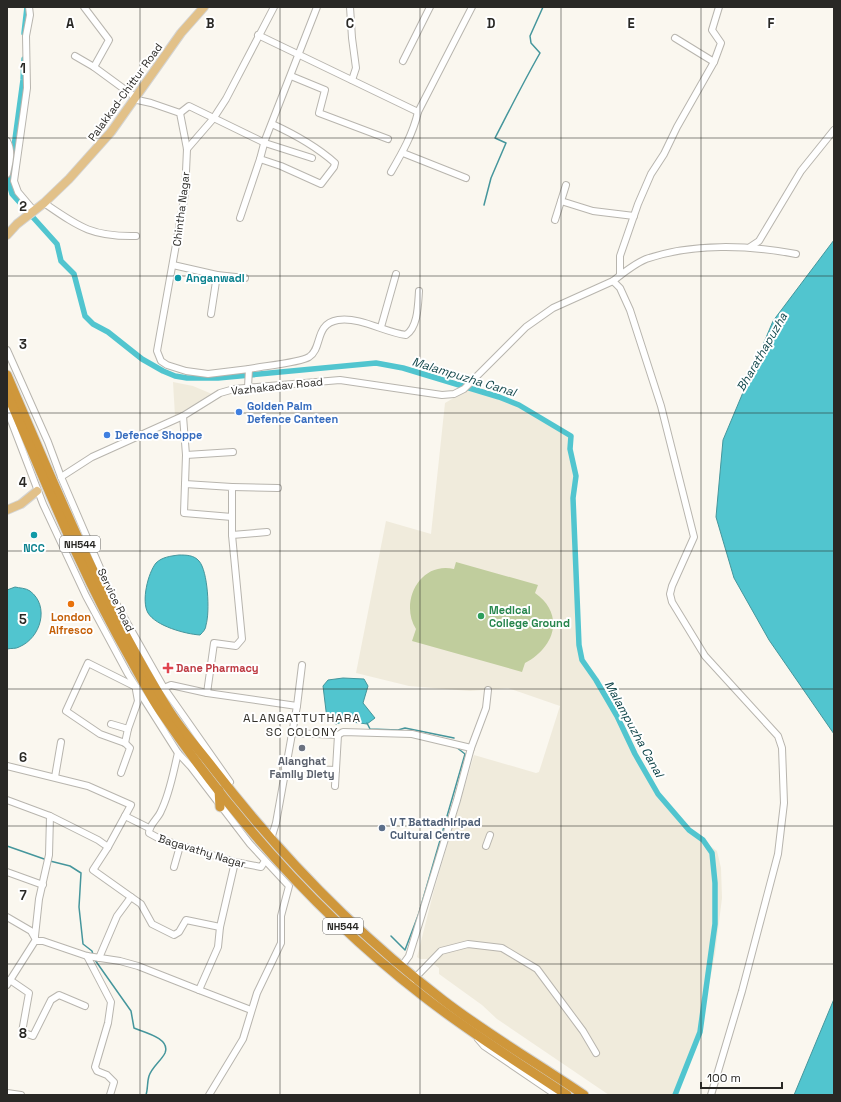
<svg xmlns="http://www.w3.org/2000/svg" width="841" height="1102" font-family="'Space Grotesk',sans-serif">
<style>
.built{fill:#f0ebdc}
.green{fill:#c0cd9d}
.water{fill:#51c5cf;stroke:#45969c}
.lines{fill:none;stroke-linecap:round;stroke-linejoin:round}
.stream{stroke:#45969c;stroke-width:1.5}
.canal{stroke:#51c5cf;stroke-width:5.5}
.minor-casing{stroke:#b8b5ae;stroke-width:8}
.major-casing{stroke:#d4d4d3;stroke-width:10}
.highway-casing{stroke:#d4d4d3;stroke-width:11}
.minor{stroke:#fff;stroke-width:6}
.major{stroke:#e2c189;stroke-width:8}
.highway{stroke:#cf973b;stroke-width:9}
.grid{fill:none;stroke:#292825;stroke-width:1;stroke-opacity:0.55}
.culture-dot{fill:#0f9aa8;stroke:#fff;stroke-width:1.5}
.shop-dot{fill:#3f7fe0;stroke:#fff;stroke-width:1.5}
.food-dot{fill:#e8710a;stroke:#fff;stroke-width:1.5}
.leisure-dot{fill:#2e9e5b;stroke:#fff;stroke-width:1.5}
.health-dot{fill:#e0444e;stroke:#fff;stroke-width:1.5}
.worship-dot{fill:#6b7280;stroke:#fff;stroke-width:1.5}
.service-dot{fill:#5c6f8a;stroke:#fff;stroke-width:1.5}
.labels{text-anchor:middle;stroke-width:4;stroke-linejoin:round;paint-order:stroke}
.shield{fill:#fff;stroke:#696866;stroke-width:1}
.shield-label{font-size:10px;font-weight:bold;fill:#292825}
.street-label{font-size:11px;fill:#292825;stroke:#fff}
.culture-label{font-size:11px;font-weight:bold;fill:#0d838f;stroke:#fff;text-anchor:start}
.shop-label{font-size:11px;font-weight:bold;fill:#366cbe;stroke:#fff;text-anchor:start}
.leisure-label{font-size:11px;font-weight:bold;fill:#27864d;stroke:#fff;text-anchor:start}
.food-label{font-size:11px;font-weight:bold;fill:#c56008;stroke:#fff}
.health-label{font-size:11px;font-weight:bold;fill:#be3a42;stroke:#fff;text-anchor:start}
.worship-label{font-size:11px;font-weight:bold;fill:#5b616d;stroke:#fff}
.service-label{font-size:11px;font-weight:bold;fill:#4e5e75;stroke:#fff;text-anchor:start}
.water-label{font-size:12px;font-style:italic;fill:#12474b;stroke:#fff}
.neighbourhood-label{font-size:12px;letter-spacing:1px;fill:#32302a;stroke:#fff}
.grid-label{font-size:13px;text-anchor:middle;font-weight:bold;fill:#292825;stroke:#fff;stroke-width:4;stroke-linejoin:round;paint-order:stroke}
</style>
<rect width="100%" height="100%" fill="#faf7ef"/>
<g class="built">
<polygon points="173,382 193,386 212,394 175,416"/>
<polygon points="469,389 507,400 568,435 571,440 569,448 575,477 573,514 578,602 578,645 581,661 595,679 614,712 634,755 657,794 688,830 717,851 721,868 722,898 715,954 699,1036 676,1095 609,1095 497,1019 482,1005 439,974 439,968 427,959 420,959 417,957 434,890 474,755 536,773 539,772 560,706 508,688 470,691 409,686 356,673 386,521 431,534 445,403"/>
</g>
<path class="green" d="M456,562l82,23 -3,8c31,22 19,55 -10,70l-3,9 -110,-31 4,-12c-17,-27 4,-68 38,-60z"/>
<g class="water">
<polygon points="834,240 834,734 769,640 734,578 716,517 723,440 773,321"/>
<path d="M179,555c7,0 15,0 20,6 9,10 11,51 7,64 0,4 -3,7 -6,10 -15,-1 -44,-9 -52,-22 -7,-12 0,-40 8,-50 6,-6 15,-7 23,-8z"/>
<path d="M15,587c4,1 11,1 15,4 20,15 11,47 -11,56 -3,2 -8,1 -12,2v-59z"/>
<polygon points="343,678 364,679 368,686 363,703 375,718 367,724 345,721 336,724 327,719 323,686 328,680"/>
<polygon points="834,999 834,1095 794,1095"/>
</g>
<g class="lines">
<g class="stream">
<path d="M484,205l7,-27 15,-35 -11,-5c15,-29 29,-57 45,-85l-9,-10 -1,-7 13,-29"/>
<polyline points="367,723 370,729 398,730 405,728 454,738"/>
<polyline points="7,846 47,860"/>
<polyline points="50,861 70,866 81,873 79,907 83,944 92,951 93,955"/>
<polyline points="391,936 405,950 419,913 465,754 456,747"/>
<path d="M95,960l36,51 3,17c9,4 37,10 31,25 -4,8 -13,14 -16,23 -2,6 -1,13 -3,19"/>
</g>
<g class="canal">
<polyline points="24,33 27,7"/>
<polyline points="24,59 23,80 9,183 12,194 57,244 61,261 74,274 85,316 93,324 108,332 142,359 163,371 175,376 187,378 218,378 376,363 403,368 499,397 519,405 571,436 570,449 576,476 573,498 579,645 582,660 596,680 617,716 635,754 658,794 689,830 703,840 712,853 715,883 715,924 700,1032 675,1095"/>
</g>
<defs>
<g id="minor">
<polyline points="29,7 30,15 26,36 27,88 14,181 18,192 34,211"/>
<polyline points="84,7 109,40 94,67"/>
<polyline points="350,7 352,38 356,68 352,80"/>
<polyline points="258,35 418,112"/>
<polyline points="675,38 714,62"/>
<polyline points="75,56 94,67 135,97"/>
<polyline points="403,61 430,7"/>
<polyline points="291,76 325,90 319,113 388,139"/>
<polyline points="133,99 151,103 180,113 187,149 185,194 157,351 161,361 167,365 186,371 208,374 249,369 248,387"/>
<polyline points="180,113 189,106 265,143 312,158"/>
<path d="M7,141c6,11 2,22 0,33"/>
<polyline points="187,149 213,119 226,99 274,7"/>
<polyline points="403,153 466,178"/>
<polyline points="260,159 265,140 317,7"/>
<path d="M391,172c11,-19 22,-38 27,-60l54,-105"/>
<polyline points="566,185 561,201 593,211 634,216"/>
<path d="M44,203c35,24 48,34 92,33"/>
<path d="M240,218l20,-59 21,7 40,18 13,-17 1,-4c-19,-17 -39,-28 -63,-39"/>
<polyline points="555,220 561,201"/>
<polyline points="750,247 759,241 801,171 834,130"/>
<polyline points="173,265 217,275 211,314"/>
<polyline points="217,275 245,278"/>
<polyline points="620,275 620,256 638,204 651,174 664,154 677,127 714,62 721,43 712,30 719,7"/>
<polyline points="381,327 396,274"/>
<polyline points="7,350 48,442 61,477 113,598 164,688 230,782"/>
<path d="M249,369c14,-3 50,-6 60,-12 14,-9 5,-33 29,-37 24,-3 45,12 68,15 12,-8 12,-30 13,-44"/>
<polyline points="7,410 43,504 86,596 128,674 178,753 191,767 250,844 289,886 281,916 281,943 257,993 243,1039 209,1095"/>
<polyline points="183,416 186,455 185,484 232,487 232,535 242,639 236,646 214,643 207,693"/>
<polyline points="186,455 233,452"/>
<polyline points="61,477 92,457 183,416 220,393 234,389 340,380 442,395 454,394 464,389 526,327 553,308 613,281"/>
<polyline points="185,484 184,513 232,517"/>
<polyline points="232,487 278,488"/>
<polyline points="232,535 267,532"/>
<polyline points="164,688 171,685 207,693 297,706"/>
<polyline points="111,724 128,729 138,701 136,690"/>
<polyline points="292,733 338,735"/>
<polyline points="125,743 128,729"/>
<path d="M178,753c-5,20 -8,40 -17,58 -3,8 -12,13 -12,22l11,6 75,23 26,5 4,-6"/>
<polyline points="7,766 88,786 131,805 125,816 149,828"/>
<polyline points="285,768 336,770"/>
<polyline points="121,773 130,748 125,743 100,734 66,711 88,663 136,687"/>
<polyline points="55,777 61,742"/>
<polyline points="335,786 338,735 343,732 412,734 471,748"/>
<polyline points="7,800 50,816 49,855 39,899 35,936"/>
<polyline points="50,816 98,840 108,847 93,870 131,897"/>
<polyline points="271,839 276,823 297,706 302,665"/>
<polyline points="486,846 490,835"/>
<polyline points="108,847 125,816"/>
<polyline points="235,862 220,927 218,947 199,990 251,1010"/>
<polyline points="174,867 180,846"/>
<polyline points="7,872 43,885"/>
<polyline points="7,917 31,931 35,938"/>
<polyline points="87,956 111,1002 108,1023 95,1067 97,1071 107,1075 114,1082 110,1095"/>
<polyline points="99,958 117,916 131,897 141,904 152,924 174,935 179,932 186,920 220,927"/>
<polyline points="401,967 409,956 457,800 471,748 486,708 488,690"/>
<polyline points="10,980 29,993 22,1032 33,1036 51,1000 59,995 85,1006"/>
<polyline points="413,980 441,951 468,944 502,948 537,969 583,1031 596,1053"/>
<polyline points="7,985 35,941 43,941 87,956 120,961 138,966 199,990"/>
<polyline points="478,1039 484,1046 556,1095"/>
<polyline points="7,1093 21,1095"/>
<path d="M711,1095l31,-104 36,-137 6,-51 -2,-55 -4,-12 -73,-80 -33,-54 -2,-8 2,-8 22,-49 -33,-131 -31,-96 -10,-22 -7,-7c10,-8 21,-17 33,-22 46,-16 103,-14 150,-5"/>
</g>
<g id="major">
<polyline points="7,235 17,224 44,203 69,179 111,132 181,33 204,7"/>
<polyline points="7,510 21,504 37,491"/>
</g>
<g id="highway">
<path d="M7,375c48,112 94,225 158,329 13,23 32,43 48,64 66,86 144,166 230,232 44,34 94,63 141,95"/>
<path d="M7,393c39,90 75,182 124,267 10,18 19,36 30,52 72,106 160,205 262,284 46,36 96,67 144,99"/>
<polyline points="219,790 220,807"/>
</g>
</defs>
<use href="#minor" class="minor-casing"/>
<use href="#major" class="major-casing"/>
<use href="#highway" class="highway-casing"/>
<use href="#minor" class="minor"/>
<use href="#major" class="major"/>
<use href="#highway" class="highway"/>
</g>
<path class="grid" d="M140,7v1088M280,7v1088M420,7v1088M561,7v1088M701,7v1088M7,138h827M7,276h827M7,413h827M7,551h827M7,689h827M7,826h827M7,964h827"/>
<g class="culture-dot">
<circle cx="178" cy="278" r="4"/>
<circle cx="34" cy="535" r="4"/>
</g>
<g class="shop-dot">
<circle cx="239" cy="412" r="4"/>
<circle cx="107" cy="435" r="4"/>
</g>
<circle class="food-dot" cx="71" cy="604" r="4"/>
<circle class="leisure-dot" cx="481" cy="616" r="4"/>
<path class="health-dot" d="M166 662h4v4h4v4h-4v4h-4v-4h-4v-4h4z"/>
<circle class="worship-dot" cx="302" cy="748" r="4"/>
<circle class="service-dot" cx="382" cy="828" r="4"/>
<g class="labels">
<g class="shield">
<rect x="60" y="536" width="40" height="16" rx="3"/>
<rect x="323" y="918" width="40" height="16" rx="3"/>
</g>
<g class="shield-label">
<text x="80" y="548">NH544</text>
<text x="343" y="930">NH544</text>
</g>
<g class="street-label">
<text transform="translate(125 92) rotate(-54)" y="4">Palakkad-Chittur Road</text>
<text transform="translate(181 209) rotate(-83)" y="4">Chintha Nagar</text>
<text transform="translate(277 386) rotate(-6)" y="4">Vazhakadav Road</text>
<text transform="translate(116 600) rotate(64)" y="4">Service Road</text>
<text transform="translate(202 851) rotate(17)" y="4">Bagavathy Nagar</text>
</g>
<g class="culture-label">
<text x="186" y="282">Anganwadi</text>
<text x="34" y="552" text-anchor="middle">NCC</text>
</g>
<g class="shop-label">
<text x="247" y="410">Golden Palm<tspan x="247" dy="13">Defence Canteen</tspan></text>
<text x="115" y="439">Defence Shoppe</text>
</g>
<g class="leisure-label">
<text x="489" y="614">Medical<tspan x="489" dy="13">College Ground</tspan></text>
</g>
<g class="food-label">
<text x="71" y="621">London<tspan x="71" dy="13">Alfresco</tspan></text>
</g>
<g class="health-label">
<text x="176" y="672">Dane Pharmacy</text>
</g>
<g class="worship-label">
<text x="302" y="765">Alanghat<tspan x="302" dy="13">Family Diety</tspan></text>
</g>
<g class="service-label">
<text x="390" y="826">V T Battadhiripad<tspan x="390" dy="13">Cultural Centre</tspan></text>
</g>
<g class="water-label">
<text transform="translate(762 352) rotate(-60)" y="4">Bharathapuzha</text>
<text transform="translate(464 377) rotate(17)" y="4">Malampuzha Canal</text>
<text transform="translate(634 729) rotate(61)" y="4">Malampuzha Canal</text>
</g>
<g class="neighbourhood-label">
<text x="302" y="722">ALANGATTUTHARA<tspan x="302" dy="14">SC COLONY</tspan></text>
</g>
</g>
<g class="grid-label">
<text x="70" y="28">A</text>
<text x="210" y="28">B</text>
<text x="350" y="28">C</text>
<text x="491" y="28">D</text>
<text x="631" y="28">E</text>
<text x="771" y="28">F</text>
<text x="23" y="73">1</text>
<text x="23" y="211">2</text>
<text x="23" y="349">3</text>
<text x="23" y="487">4</text>
<text x="23" y="624">5</text>
<text x="23" y="762">6</text>
<text x="23" y="900">7</text>
<text x="23" y="1038">8</text>
</g>
<rect width="841" height="1102" fill="none" stroke="#292825" stroke-width="16"/>
<path d="M701 1082v6h81v-6" fill="none" stroke="#292825" stroke-width="2"/>
<text x="707" y="1082" font-size="12" fill="#292825" stroke="#ffffff" stroke-width="3" paint-order="stroke">100 m</text>
</svg>
